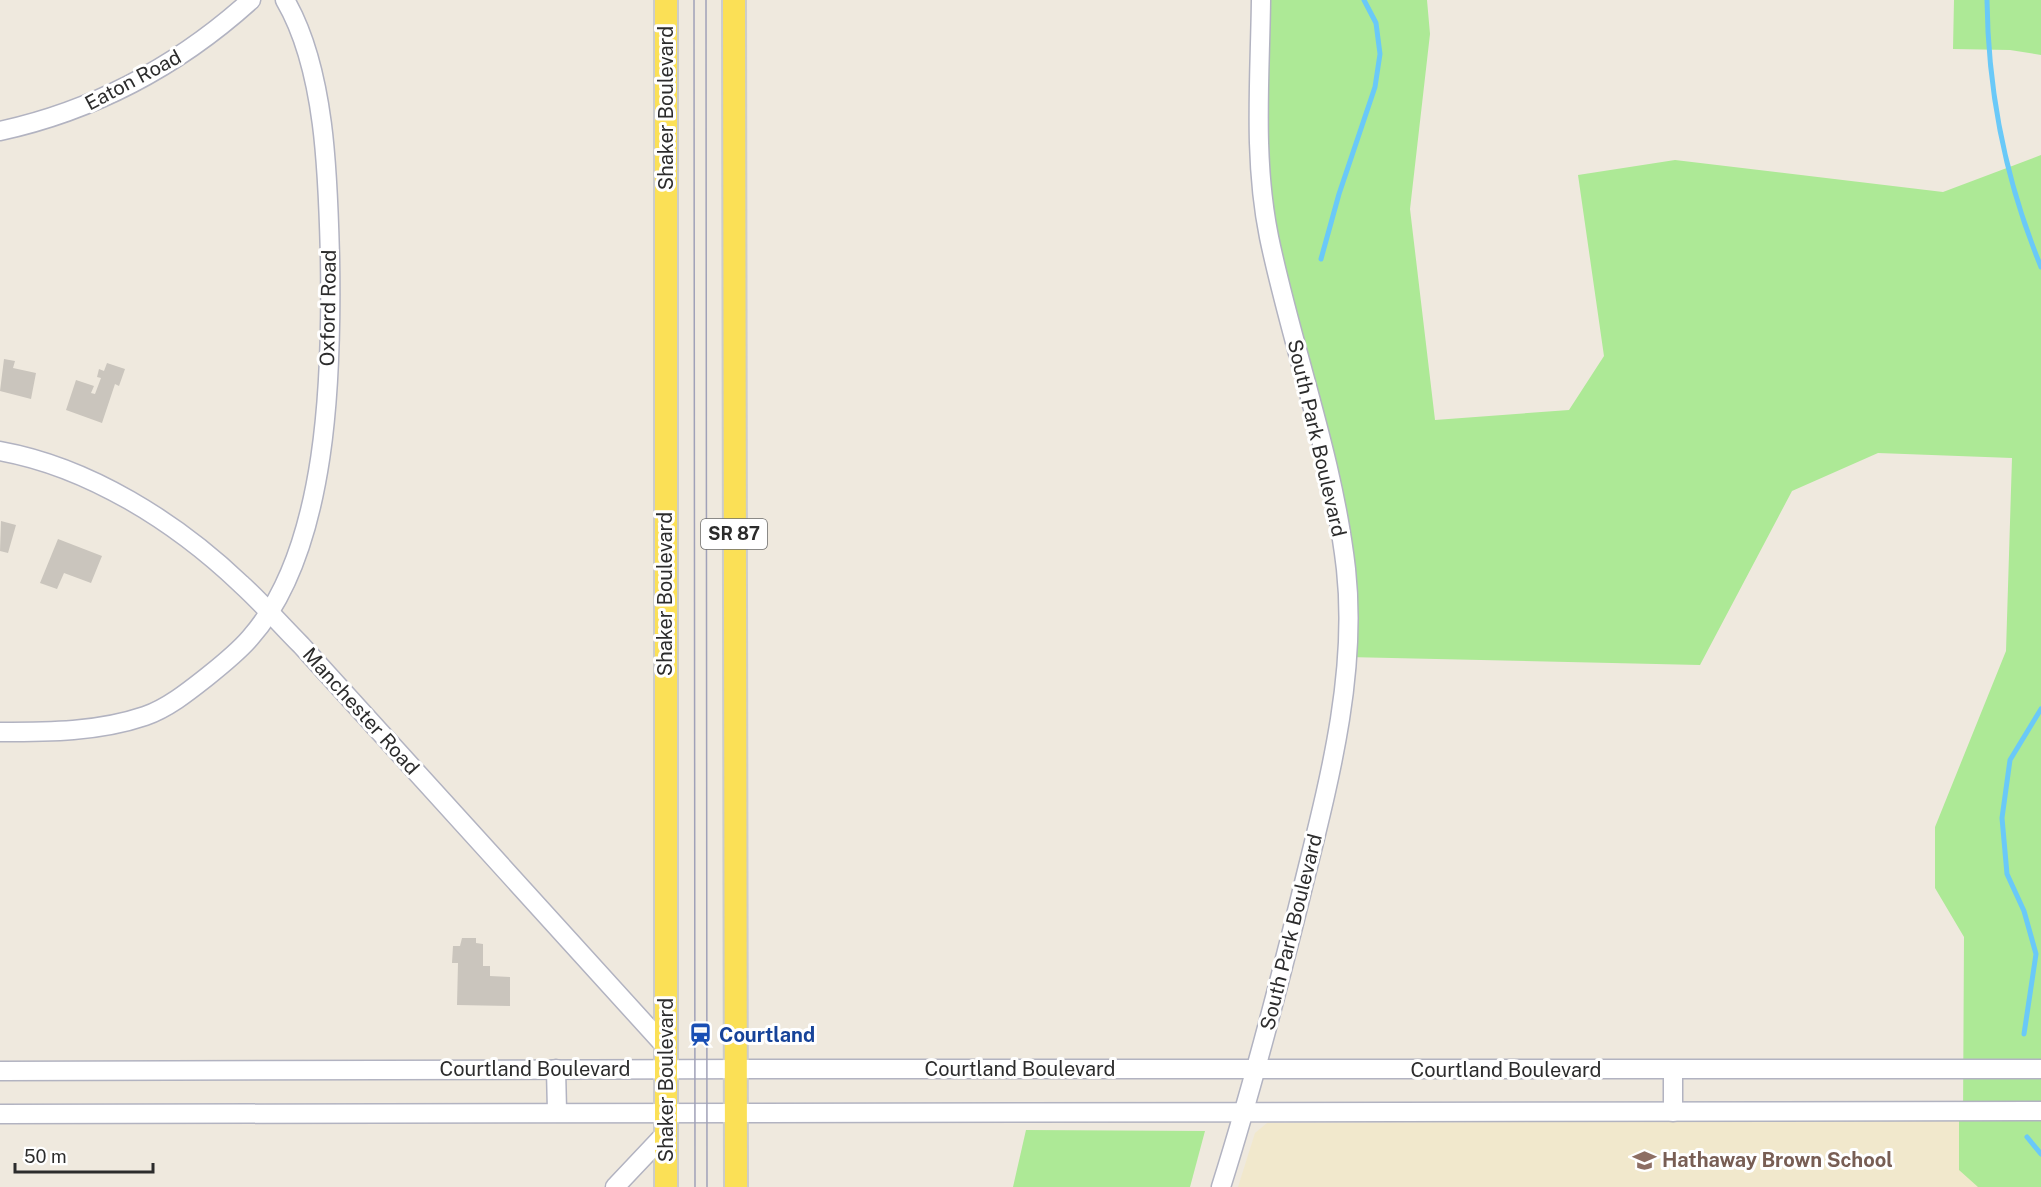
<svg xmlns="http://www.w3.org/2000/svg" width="2041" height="1187" font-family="'Public Sans',sans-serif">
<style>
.education{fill:#f1e8cc}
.green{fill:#ade996}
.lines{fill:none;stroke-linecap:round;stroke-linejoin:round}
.stream{stroke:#6ac9f8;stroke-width:5}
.building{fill:#cac5bd}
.minor-casing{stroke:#b2b3c1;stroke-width:21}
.major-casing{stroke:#ccc;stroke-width:26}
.minor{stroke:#fff;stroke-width:18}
.major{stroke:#fbe056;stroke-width:22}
.tram{stroke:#a0a1b8;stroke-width:1.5}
.labels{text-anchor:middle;stroke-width:6;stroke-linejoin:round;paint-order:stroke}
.shield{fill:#fff;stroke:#6b6b6b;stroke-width:1.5}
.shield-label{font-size:18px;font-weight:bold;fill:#2c2c2c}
.street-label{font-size:20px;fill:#2c2c2c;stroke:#fff}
.transit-label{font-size:20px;font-weight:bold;fill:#164399;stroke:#fff;text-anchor:start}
.education-label{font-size:20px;font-weight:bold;fill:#785e54;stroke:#fff;text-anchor:start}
</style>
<rect width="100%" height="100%" fill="#efe9de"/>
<polygon class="education" points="2041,1120 2041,1187 1238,1187 1255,1133 1267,1123"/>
<g class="green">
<polygon points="1261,0 1427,0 1430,34 1410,209 1435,420 1569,410 1604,356 1578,175 1675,160 1943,192 2041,155 2041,1187 1978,1187 1959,1170 1959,1120 1963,1119 1964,937 1935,888 1935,827 2006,651 2012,458 1878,453 1792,491 1700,665 1347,657 1346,571 1269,236"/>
<polygon points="1954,0 2041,0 2041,55 2010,50 1953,49"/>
<polygon points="1026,1130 1205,1131 1190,1187 1013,1187"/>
</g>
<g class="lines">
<g class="stream">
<path d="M1987,0c1,92 19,182 54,267"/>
<polyline points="1321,259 1339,194 1375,87 1380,54 1376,23 1364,0"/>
<polyline points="2024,1034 2036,954 2024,911 2007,874 2002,818 2010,760 2041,709"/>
<polyline points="2027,1137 2041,1154"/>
</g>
</g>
<g class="building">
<polygon points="4,359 15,361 13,368 36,373 31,399 0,391"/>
<polygon points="107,363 125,369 119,386 115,384 102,423 66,410 76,380 94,386 91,393 95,394 101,378 97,377 99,369 104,371"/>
<polygon points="1,521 16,525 8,553 0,551"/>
<polygon points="58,539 102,556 91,583 64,573 57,589 40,583"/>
<polygon points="462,938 476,938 476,943 483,944 483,966 490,966 490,976 510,977 510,1006 457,1005 458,963 452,963 453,946 460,946"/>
</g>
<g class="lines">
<defs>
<g id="minor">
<path d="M0,131c96,-21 178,-65 251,-131"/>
<path d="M0,451c89,16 176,71 241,133 21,19 40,41 60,61l364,401"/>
<path d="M0,732c49,0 98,0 145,-16 23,-8 44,-25 63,-40 15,-12 30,-24 42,-38 79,-89 82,-267 80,-380 -2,-79 -4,-188 -45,-258"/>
<polyline points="556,1069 557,1111"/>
<polyline points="1673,1070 1673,1112"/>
<polyline points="0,1071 755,1069 2041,1069"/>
<polyline points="0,1114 2041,1111"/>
<polyline points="615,1187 666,1133"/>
<path d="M1221,1187c30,-95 55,-191 79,-288 26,-107 58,-219 46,-330 -13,-114 -54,-221 -77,-332 -16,-79 -9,-158 -8,-237"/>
</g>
<g id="major">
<polyline points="666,0 666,1187"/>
<polyline points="734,0 736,1187"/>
</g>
</defs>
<use href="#minor" class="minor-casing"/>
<use href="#major" class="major-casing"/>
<use href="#minor" class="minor"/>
<use href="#major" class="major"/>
<g class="tram">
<polyline points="694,0 695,1187"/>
<polyline points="706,0 707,1187"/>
</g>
</g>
<defs>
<symbol id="station-bare" viewBox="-9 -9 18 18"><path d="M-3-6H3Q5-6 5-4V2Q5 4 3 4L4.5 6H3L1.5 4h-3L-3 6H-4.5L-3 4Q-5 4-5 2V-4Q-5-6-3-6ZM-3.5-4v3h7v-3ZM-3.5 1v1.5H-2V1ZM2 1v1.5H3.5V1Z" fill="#1a4fb4" stroke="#fff" stroke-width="2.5" paint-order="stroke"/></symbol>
<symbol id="school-bare" viewBox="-9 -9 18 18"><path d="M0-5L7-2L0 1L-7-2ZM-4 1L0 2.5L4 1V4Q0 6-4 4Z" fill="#8d6e63" stroke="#fff" stroke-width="2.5" paint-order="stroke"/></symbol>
</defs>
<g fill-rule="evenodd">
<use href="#station-bare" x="684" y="1018" width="33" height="33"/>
<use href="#school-bare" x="1628" y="1144" width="33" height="33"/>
</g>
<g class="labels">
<rect class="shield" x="701" y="519" width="66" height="30" rx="4.5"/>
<g class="shield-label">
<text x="734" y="540">SR 87</text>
</g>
<g class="street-label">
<text transform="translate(133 80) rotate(-28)" y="7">Eaton Road</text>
<text transform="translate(666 108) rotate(-90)" y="7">Shaker Boulevard</text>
<text transform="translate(328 308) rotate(-89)" y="7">Oxford Road</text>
<text transform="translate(1317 438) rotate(77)" y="7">South Park Boulevard</text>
<text transform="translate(665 594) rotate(-90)" y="7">Shaker Boulevard</text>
<text transform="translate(361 711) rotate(48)" y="7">Manchester Road</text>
<text transform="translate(1291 932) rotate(-76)" y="7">South Park Boulevard</text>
<text x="535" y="1076">Courtland Boulevard</text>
<text x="1020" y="1076">Courtland Boulevard</text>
<text x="1506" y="1077">Courtland Boulevard</text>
<text transform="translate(666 1080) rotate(-90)" y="7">Shaker Boulevard</text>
</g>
<g class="transit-label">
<text x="719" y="1042">Courtland</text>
</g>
<g class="education-label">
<text x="1662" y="1167">Hathaway Brown School</text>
</g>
</g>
<path d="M15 1163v9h138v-9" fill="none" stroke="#2c2c2c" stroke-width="3"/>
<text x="24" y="1163" font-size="18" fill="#2c2c2c" stroke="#ffffff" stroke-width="4.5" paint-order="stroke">50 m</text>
</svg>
